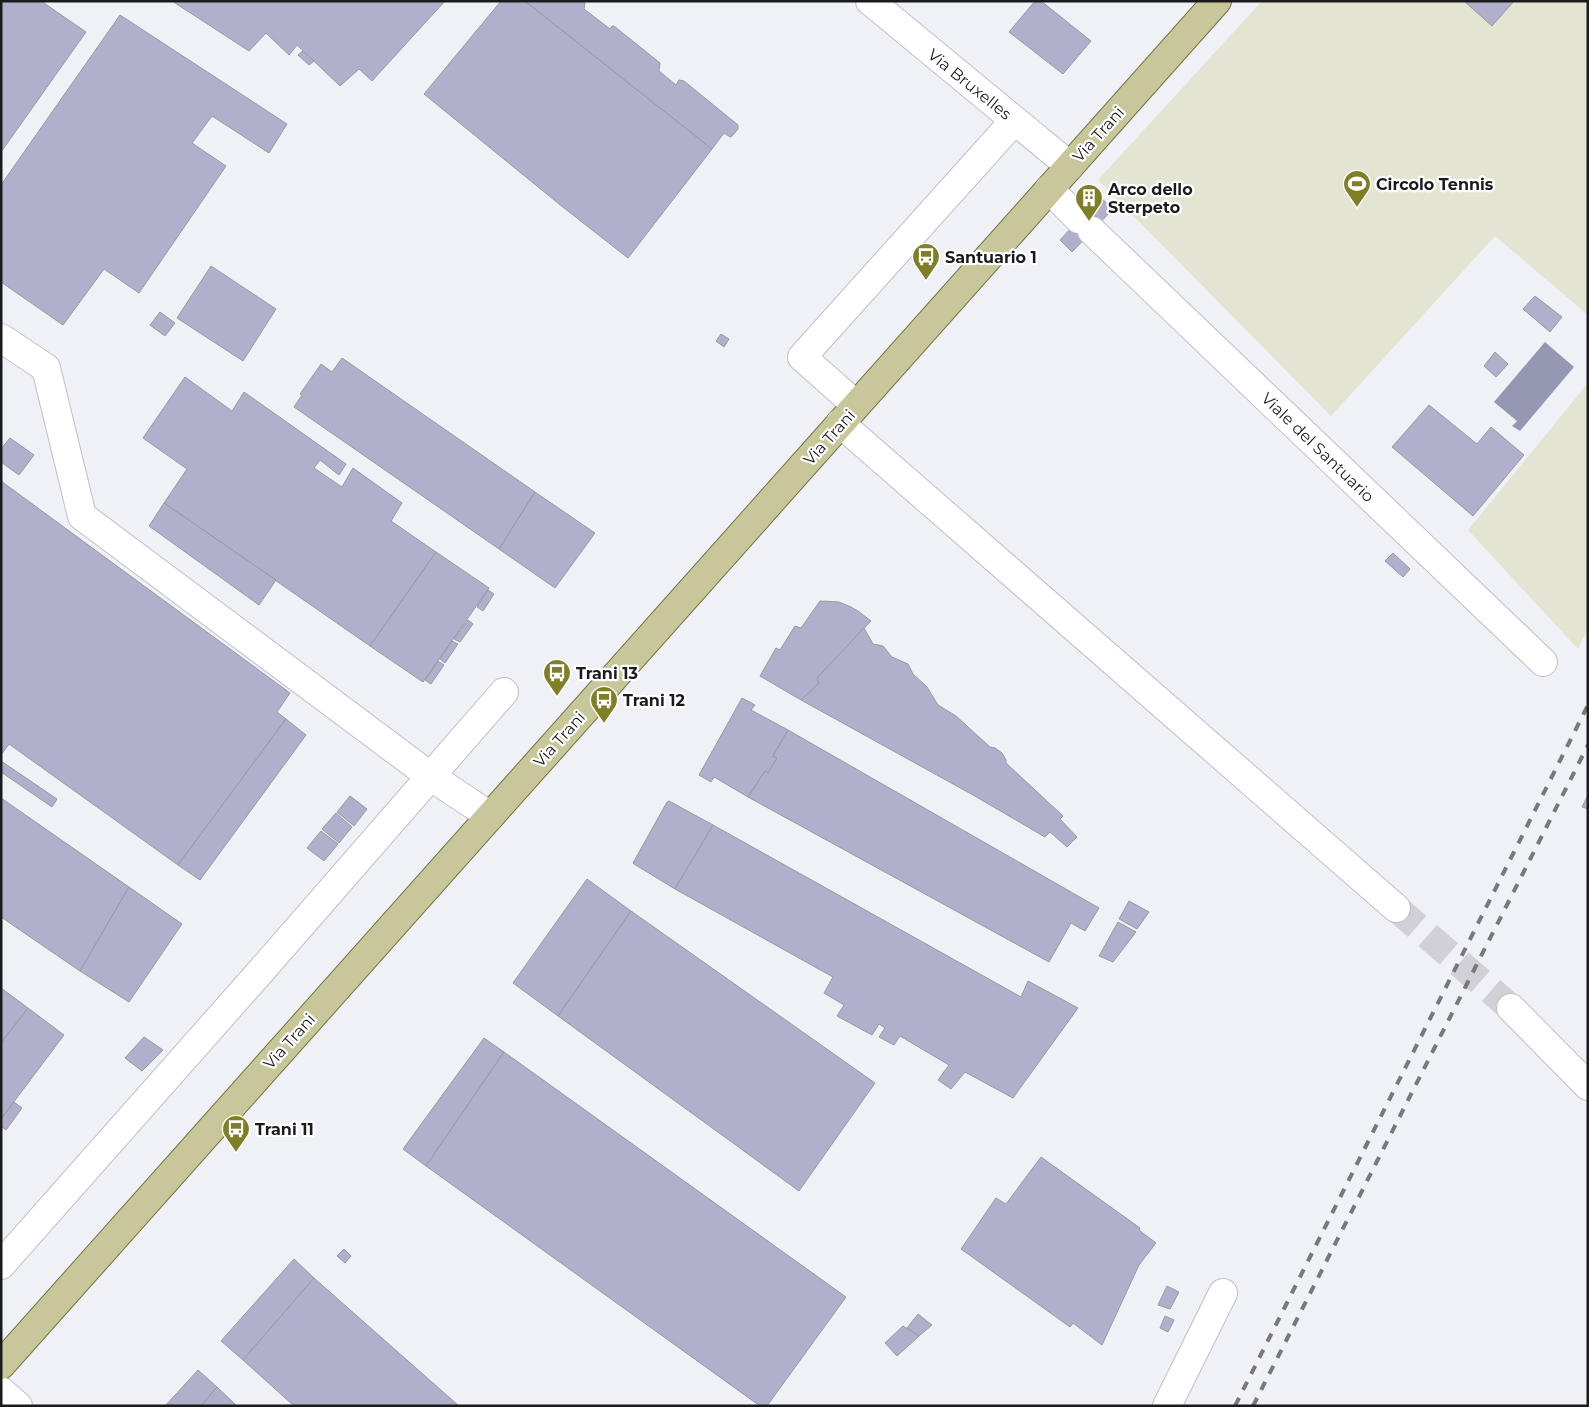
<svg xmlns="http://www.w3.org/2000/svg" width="1589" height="1407" font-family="Montserrat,sans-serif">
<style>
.green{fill:#e3e4d1}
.water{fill:#9697b3}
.building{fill:#b0b0cd;stroke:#99999f}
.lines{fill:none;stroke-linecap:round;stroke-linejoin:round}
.minor-tunnel{stroke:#d0d0d6;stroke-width:28;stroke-dasharray:28 14;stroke-linecap:butt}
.minor-casing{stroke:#bfbfc6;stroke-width:30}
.major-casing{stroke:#727342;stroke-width:30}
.minor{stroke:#fff;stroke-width:28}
.major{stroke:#c7c799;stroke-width:28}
.rail{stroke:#77777c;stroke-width:4;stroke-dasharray:9 9;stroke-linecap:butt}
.labels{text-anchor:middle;stroke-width:4.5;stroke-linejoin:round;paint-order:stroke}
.street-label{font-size:16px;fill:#1b1b1e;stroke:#fff}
.poi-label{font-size:16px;font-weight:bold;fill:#1b1b1e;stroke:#fff;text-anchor:start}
</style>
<rect width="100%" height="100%" fill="#f0f0f7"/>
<g class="green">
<polygon points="1262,1 1588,1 1588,315 1495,236 1331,416 1098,180"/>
<polygon points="1588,383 1588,629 1578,649 1468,530"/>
</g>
<polygon class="water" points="1545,342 1574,367 1520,431 1512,426 1517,421 1494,402"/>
<g class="building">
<polygon points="1,1 41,1 86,32 1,152"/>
<polygon points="172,1 445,1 372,81 359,69 340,86 297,45 289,55 266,33 249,51"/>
<polygon points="501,1 525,1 712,149 628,258 559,204 424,94"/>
<polygon points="525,1 583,1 585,3 584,9 610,29 612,26 614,26 660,63 659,71 676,85 679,80 684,81 738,125 738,129 732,136 730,137 724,133 712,149"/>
<polygon points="1035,1 1041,1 1091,41 1063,74 1009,32"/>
<polygon points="1464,1 1514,1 1492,26"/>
<polygon points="120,15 287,124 269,153 212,116 192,143 226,166 139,293 104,269 63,325 1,282 1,185"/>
<polygon points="303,51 314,61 309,65 298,55"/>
<polygon points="1100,197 1113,209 1072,252 1060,240"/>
<polygon points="211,266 276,309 243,361 177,318"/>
<polygon points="1535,296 1562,317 1550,332 1523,309"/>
<polygon points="160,312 175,323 165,336 150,325"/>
<polygon points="721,334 729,339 724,347 716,341"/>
<polygon points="1495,352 1508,364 1496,377 1484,366"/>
<polygon points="342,358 535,492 499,549 294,407 302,395 300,394 321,364 332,372"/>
<polygon points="185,377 232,411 244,392 346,464 339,475 320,460 314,468 342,487 353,468 402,503 391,521 436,552 370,646 164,503 187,469 143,438"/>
<polygon points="1429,405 1477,444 1491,427 1524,455 1473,516 1392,447"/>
<polygon points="10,438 34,455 19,475 1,462 1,449"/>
<polygon points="1,481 290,693 277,712 286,719 178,865 9,744 1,755"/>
<polygon points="535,492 595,533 555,588 499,549"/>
<polygon points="164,503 276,580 259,605 149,526"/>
<polygon points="436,552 489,588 423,682 370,646"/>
<polygon points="1393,553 1410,569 1403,577 1385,561"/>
<polygon points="488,590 494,594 483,611 477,607"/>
<polygon points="820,601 839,602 851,607 858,611 871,621 817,678 819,683 801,700 760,676 776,648 780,650 795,626 801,628"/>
<polygon points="468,620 473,624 460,642 454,639"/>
<polygon points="864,628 873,644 883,646 892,657 908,664 913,674 927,687 938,705 956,716 990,747 995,748 1002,753 1006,760 1006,763 1063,816 1060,819 1077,837 1067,847 1050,832 1045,837 973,795 801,700 819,683 817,678"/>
<polygon points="452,641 458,644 445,663 440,659"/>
<polygon points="438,661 444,665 431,684 425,680"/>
<polygon points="742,698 755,705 751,710 788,730 773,756 777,758 768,773 765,771 748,797 714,777 711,782 699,775"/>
<polygon points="286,719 306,735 200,880 178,865"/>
<polygon points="788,730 1099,908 1085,931 1071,923 1049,962 748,797 765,771 768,773 777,758 773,756"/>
<polygon points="1,761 57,799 52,807 1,772"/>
<polygon points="1588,795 1588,809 1582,807"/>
<polygon points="350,796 367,809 354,826 337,812"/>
<polygon points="1,798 129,887 80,971 1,917"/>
<polygon points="669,801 713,825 675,889 634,864 633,863 667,802"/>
<polygon points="336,813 352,827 339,843 322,829"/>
<polygon points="713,825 1021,997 1028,981 1078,1008 1013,1098 965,1072 951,1089 938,1080 949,1065 900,1036 894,1045 879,1037 885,1028 879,1024 872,1035 837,1016 844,1005 824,993 833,977 675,889"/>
<polygon points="321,831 338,844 324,861 307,848"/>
<polygon points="587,879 631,911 558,1016 513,983"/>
<polygon points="129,887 182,924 129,1002 80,971"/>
<polygon points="1129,901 1149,912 1137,929 1119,919"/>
<polygon points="631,911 875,1083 799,1191 558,1016"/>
<polygon points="1118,922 1136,932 1113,962 1099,956"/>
<polygon points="1,988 28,1008 1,1043"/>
<polygon points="28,1008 64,1035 1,1119 1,1043"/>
<polygon points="144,1037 163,1050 142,1071 125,1058"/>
<polygon points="484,1038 504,1052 426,1166 403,1149"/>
<polygon points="504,1052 846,1297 767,1406 760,1406 426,1166"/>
<polygon points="14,1102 22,1108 6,1130 1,1126 1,1119"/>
<polygon points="1041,1157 1140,1228 1139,1230 1156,1243 1139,1265 1102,1345 1073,1323 1070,1327 961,1249 996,1198 1006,1204"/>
<polygon points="344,1249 351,1256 345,1263 337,1256"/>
<polygon points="294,1259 314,1278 243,1360 221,1341"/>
<polygon points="314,1278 459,1406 294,1406 243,1360"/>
<polygon points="1167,1286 1179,1292 1170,1309 1158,1305"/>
<polygon points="918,1314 932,1325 919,1336 907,1328"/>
<polygon points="1165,1316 1174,1320 1168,1332 1160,1328"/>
<polygon points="903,1326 919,1336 897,1356 885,1343"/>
<polygon points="198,1370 217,1387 201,1406 165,1406"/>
<polygon points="217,1387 237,1406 201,1406"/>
</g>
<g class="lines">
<polyline class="minor-tunnel" points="1396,908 1511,1008"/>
<defs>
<g id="minor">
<polyline points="870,1 1070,166"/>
<polyline points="1049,189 1079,219"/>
<polyline points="1092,231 1543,662"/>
<polyline points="1,338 46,368 82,516 430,776 490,816"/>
<polyline points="856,405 802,357 1014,121"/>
<polyline points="840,423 1396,908"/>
<polyline points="1511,1008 1588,1086"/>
<polyline points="1,1265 261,971 504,692"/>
<polyline points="1,1391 18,1406"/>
<polyline points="1167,1406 1223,1293"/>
</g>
<polyline id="major" points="1,1365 1217,1"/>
</defs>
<use href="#minor" class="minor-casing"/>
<use href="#major" class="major-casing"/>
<use href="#minor" class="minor"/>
<use href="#major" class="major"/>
<g class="rail">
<polyline points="1235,1406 1588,705"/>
<polyline points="1253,1406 1588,745"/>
</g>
</g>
<defs>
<symbol id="stadium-pin" viewBox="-11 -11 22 30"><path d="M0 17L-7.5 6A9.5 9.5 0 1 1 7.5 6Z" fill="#7e7f27" stroke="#fff"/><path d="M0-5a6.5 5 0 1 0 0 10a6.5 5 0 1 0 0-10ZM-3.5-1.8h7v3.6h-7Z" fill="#fff"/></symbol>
<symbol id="building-pin" viewBox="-11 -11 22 30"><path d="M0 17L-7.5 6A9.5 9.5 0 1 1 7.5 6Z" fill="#7e7f27" stroke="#fff"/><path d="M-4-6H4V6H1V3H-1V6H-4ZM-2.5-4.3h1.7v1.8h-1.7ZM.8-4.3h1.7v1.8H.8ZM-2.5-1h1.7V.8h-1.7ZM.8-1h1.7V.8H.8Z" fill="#fff"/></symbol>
<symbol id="bus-pin" viewBox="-11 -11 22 30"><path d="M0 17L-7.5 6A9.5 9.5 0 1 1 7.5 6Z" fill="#7e7f27" stroke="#fff"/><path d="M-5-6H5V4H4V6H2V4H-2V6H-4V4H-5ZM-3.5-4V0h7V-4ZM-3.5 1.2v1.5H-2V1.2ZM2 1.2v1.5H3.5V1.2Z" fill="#fff"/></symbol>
</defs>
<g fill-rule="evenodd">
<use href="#stadium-pin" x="1341" y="168" width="32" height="43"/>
<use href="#building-pin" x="1073" y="182" width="32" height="43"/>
<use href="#bus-pin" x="910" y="241" width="32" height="43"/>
<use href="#bus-pin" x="541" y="657" width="32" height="43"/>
<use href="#bus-pin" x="588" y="684" width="32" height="43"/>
<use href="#bus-pin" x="220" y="1113" width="32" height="43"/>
</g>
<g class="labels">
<g class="street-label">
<text transform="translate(970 84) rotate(39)" y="6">Via Bruxelles</text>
<text transform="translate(1098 134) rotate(-48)" y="6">Via Trani</text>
<text transform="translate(829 437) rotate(-48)" y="6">Via Trani</text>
<text transform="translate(1318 447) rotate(44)" y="6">Viale del Santuario</text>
<text transform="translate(559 739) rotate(-48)" y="6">Via Trani</text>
<text transform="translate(289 1041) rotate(-48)" y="6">Via Trani</text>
</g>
<g class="poi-label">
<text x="1376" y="190">Circolo Tennis</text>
<text x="1108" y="195">Arco dello<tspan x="1108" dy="18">Sterpeto</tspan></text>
<text x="945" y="263">Santuario 1</text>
<text x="576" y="679">Trani 13</text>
<text x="623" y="706">Trani 12</text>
<text x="255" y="1135">Trani 11</text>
</g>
</g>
<rect width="1589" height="1407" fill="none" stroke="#1b1b1e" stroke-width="5"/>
</svg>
